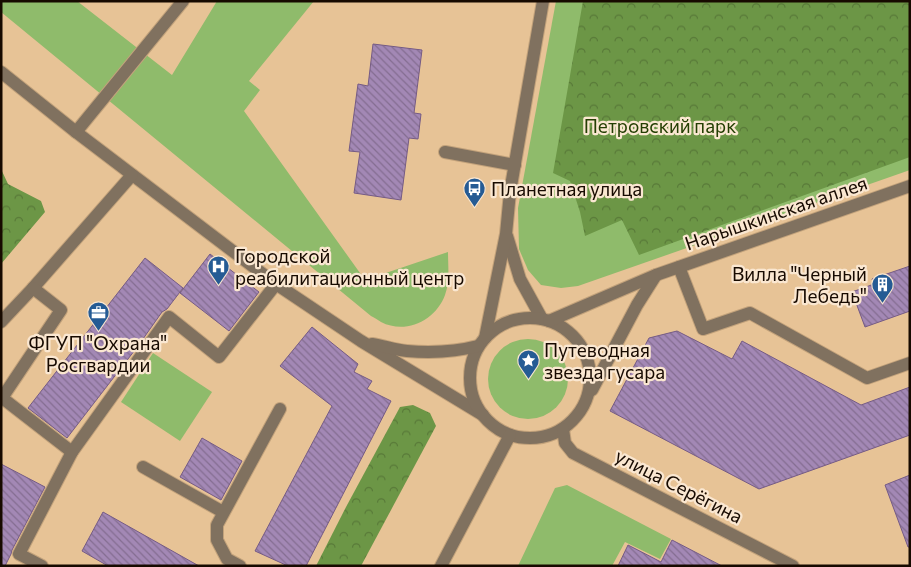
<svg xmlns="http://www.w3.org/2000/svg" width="911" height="567" font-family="Commissioner,sans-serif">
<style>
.green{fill:#8fbb6b}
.forest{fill:url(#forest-crowns)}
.building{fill:url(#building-back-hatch);stroke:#755b85}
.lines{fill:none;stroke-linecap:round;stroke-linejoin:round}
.minor-casing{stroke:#c2a27b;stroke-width:14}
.minor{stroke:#80715f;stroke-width:12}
.labels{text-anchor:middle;stroke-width:4.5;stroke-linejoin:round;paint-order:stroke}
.park-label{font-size:19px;fill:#243f03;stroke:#fae7d1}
.poi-label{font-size:19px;fill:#170a00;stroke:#fae7d1;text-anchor:start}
.street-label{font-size:19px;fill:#170a00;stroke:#fae7d1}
</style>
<defs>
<pattern id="forest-crowns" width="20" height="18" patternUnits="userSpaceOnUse" patternTransform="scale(1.25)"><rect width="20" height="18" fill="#6c9646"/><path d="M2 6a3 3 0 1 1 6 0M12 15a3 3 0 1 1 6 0" fill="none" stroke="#587938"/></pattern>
<pattern id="building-back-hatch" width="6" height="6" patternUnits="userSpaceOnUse" patternTransform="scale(1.25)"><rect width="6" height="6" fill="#a388b5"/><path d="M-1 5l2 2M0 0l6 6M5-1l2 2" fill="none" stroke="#846d91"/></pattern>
</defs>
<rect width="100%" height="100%" fill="#e7c396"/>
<g class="green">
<path d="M1,1h76l95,74 45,-74h97l-65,80 11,9 -16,21 121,169 83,-28c0,13 2,30 -3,43 -9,25 -39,40 -64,27 -3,-2 -6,-4 -10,-6l-370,-304z"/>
<polygon points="556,1 910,1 910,170 578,286 561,288 541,285 528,270 519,249 518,208"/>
<circle cx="528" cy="379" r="40"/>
<polygon points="153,353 212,392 180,441 121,402"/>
<polygon points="567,485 671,539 660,559 625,542 612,566 518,566 555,488"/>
</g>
<g class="forest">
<polygon points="583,1 910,1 910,157 639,255 622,220 585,236 580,212 570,181 553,173"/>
<polygon points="1,169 8,184 41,201 45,212 1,264"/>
<polygon points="413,405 430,413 436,426 361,566 316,566 346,507 400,407"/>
</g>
<g class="building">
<polygon points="373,44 422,50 414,113 421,114 418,139 409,138 401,200 354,193 360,152 349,151 358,84 368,86"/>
<polygon points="210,254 259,292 229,331 180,293"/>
<polygon points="145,258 183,288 167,309 162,312 138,346 67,438 28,408"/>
<polygon points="910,266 910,311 865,327 852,292 874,284 872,279"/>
<polygon points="312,327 358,364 354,372 372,381 367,389 391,401 306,566 288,566 255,551 332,406 280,366"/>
<polygon points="677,331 732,359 742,341 861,405 910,387 910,435 759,489 610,411 649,338"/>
<polygon points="202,438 242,461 221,500 180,477"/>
<polygon points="1,464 45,487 12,550 11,554 5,566 1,566"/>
<polygon points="910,475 910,547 908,547 885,485"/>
<polygon points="103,512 199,566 108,566 82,551"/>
<polygon points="672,540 722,566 618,566 628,545 661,562"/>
</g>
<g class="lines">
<defs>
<g id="minor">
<polyline points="1,72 76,132 276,284 361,341 483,415"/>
<polyline points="76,132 183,1"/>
<polyline points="445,152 515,165"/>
<polyline points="507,236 520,279 542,319"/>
<polyline points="679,267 703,329 750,313 867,378 910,363"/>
<circle cx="530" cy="378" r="60"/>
<polyline points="549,321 656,275 910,186"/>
<polyline points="1,322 33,288 132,175"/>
<polyline points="485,338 506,234 510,192 543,1"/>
<path d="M372,344c12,2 24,6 35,7 25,2 48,1 71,-5"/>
<polyline points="592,390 637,305 656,275"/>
<polyline points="1,397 72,452"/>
<polyline points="2,398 61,310 33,288"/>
<polyline points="563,429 565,443 573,453 793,566"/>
<polyline points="143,467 223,512"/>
<polyline points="42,566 19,554 72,452 169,317 219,357 276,284"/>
<polyline points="240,566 227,559 217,540 217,525 280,409"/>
<polyline points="441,566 510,435"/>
</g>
</defs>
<use href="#minor" class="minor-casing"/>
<use href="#minor" class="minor"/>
</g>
<defs>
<symbol id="bus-pin" viewBox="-11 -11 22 30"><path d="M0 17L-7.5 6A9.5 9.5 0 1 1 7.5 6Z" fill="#255b94" stroke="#fae7d1"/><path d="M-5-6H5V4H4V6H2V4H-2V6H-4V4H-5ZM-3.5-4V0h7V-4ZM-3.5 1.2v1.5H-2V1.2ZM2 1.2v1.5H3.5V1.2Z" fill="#fff"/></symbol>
<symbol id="hospital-pin" viewBox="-11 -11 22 30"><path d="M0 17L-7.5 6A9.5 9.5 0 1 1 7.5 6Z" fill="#255b94" stroke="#fae7d1"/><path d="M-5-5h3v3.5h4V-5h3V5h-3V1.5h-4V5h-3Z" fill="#fff"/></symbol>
<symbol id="building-pin" viewBox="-11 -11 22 30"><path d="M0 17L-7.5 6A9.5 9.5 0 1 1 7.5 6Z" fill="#255b94" stroke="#fae7d1"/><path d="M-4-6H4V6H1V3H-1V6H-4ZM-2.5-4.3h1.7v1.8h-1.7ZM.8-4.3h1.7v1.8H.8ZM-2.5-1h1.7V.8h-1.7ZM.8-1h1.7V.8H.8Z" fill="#fff"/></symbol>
<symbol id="office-pin" viewBox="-11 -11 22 30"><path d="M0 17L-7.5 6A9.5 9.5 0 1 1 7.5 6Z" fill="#255b94" stroke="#fae7d1"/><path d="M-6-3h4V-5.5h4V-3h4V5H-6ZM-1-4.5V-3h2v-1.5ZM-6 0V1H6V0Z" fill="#fff"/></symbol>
<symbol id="sight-pin" viewBox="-11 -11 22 30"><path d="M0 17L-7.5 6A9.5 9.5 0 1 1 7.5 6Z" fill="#255b94" stroke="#fae7d1"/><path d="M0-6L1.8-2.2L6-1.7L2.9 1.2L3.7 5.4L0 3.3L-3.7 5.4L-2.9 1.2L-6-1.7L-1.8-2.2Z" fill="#fff"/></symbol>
</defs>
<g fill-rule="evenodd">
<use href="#bus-pin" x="462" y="176" width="25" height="34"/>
<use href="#hospital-pin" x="206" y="254" width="25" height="34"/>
<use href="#building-pin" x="870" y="272" width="25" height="34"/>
<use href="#office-pin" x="86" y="300" width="25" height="34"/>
<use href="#sight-pin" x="516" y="348" width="25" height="34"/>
</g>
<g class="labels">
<g class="park-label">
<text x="660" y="133">Петровский парк</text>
</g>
<g class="poi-label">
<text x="491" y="196">Планетная улица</text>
<text x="235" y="263">Городской<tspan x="235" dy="22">реабилитационный центр</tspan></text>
<text x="867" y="281" text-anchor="end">Вилла "Черный<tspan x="867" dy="22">Лебедь"</tspan></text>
<text x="98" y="350" text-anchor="middle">ФГУП "Охрана"<tspan x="98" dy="22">Росгвардии</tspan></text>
<text x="544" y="357">Путеводная<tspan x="544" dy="22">звезда гусара</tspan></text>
</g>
<g class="street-label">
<text transform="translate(776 213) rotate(-19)" y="7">Нарышкинская аллея</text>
<text transform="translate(679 486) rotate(27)" y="7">улица Серёгина</text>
</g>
</g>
<rect width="911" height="567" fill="none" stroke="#170a00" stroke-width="5"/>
</svg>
